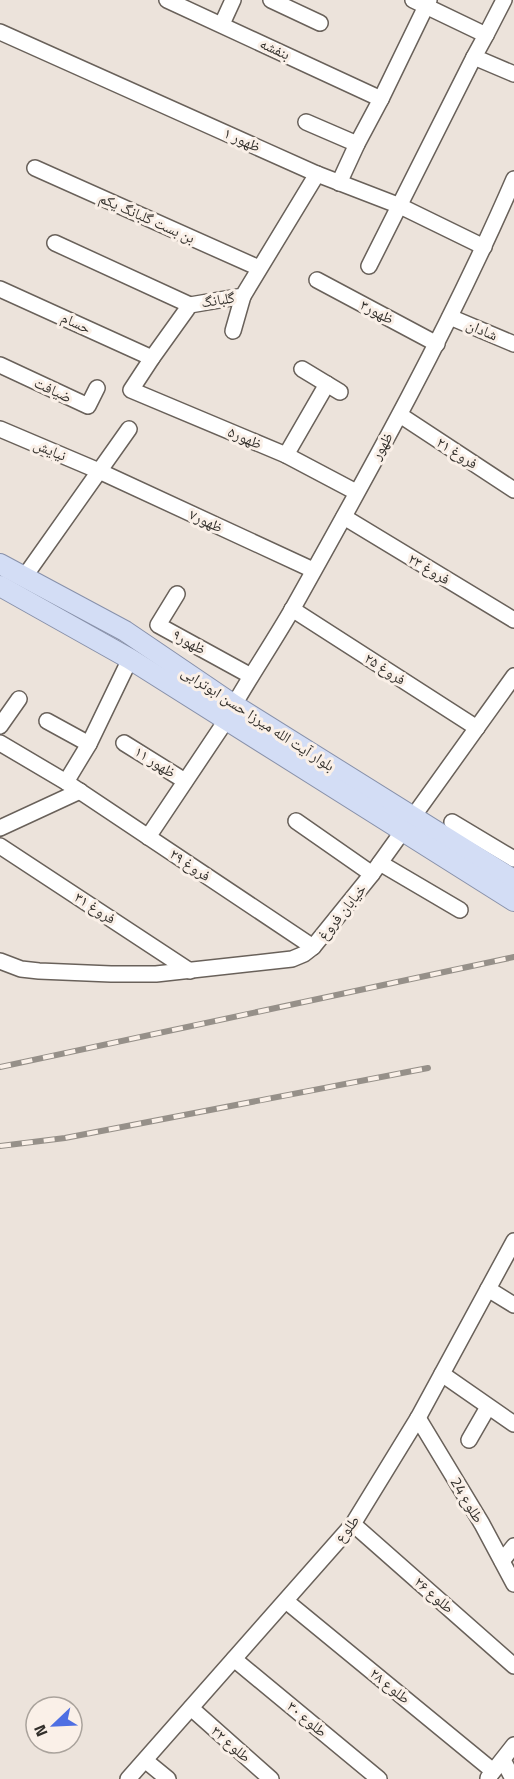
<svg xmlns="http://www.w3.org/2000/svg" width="514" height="1779" font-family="'Titillium Web','Noto Naskh Arabic',sans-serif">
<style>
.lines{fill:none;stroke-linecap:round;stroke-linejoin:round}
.minor-casing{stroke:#69615a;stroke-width:18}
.major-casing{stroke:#8891aa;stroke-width:22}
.minor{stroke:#fff;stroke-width:15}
.major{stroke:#d3ddf5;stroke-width:20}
.rail-casing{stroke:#969089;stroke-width:6}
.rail{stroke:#faf0e8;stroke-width:4;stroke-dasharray:11;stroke-linecap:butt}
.labels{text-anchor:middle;stroke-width:6;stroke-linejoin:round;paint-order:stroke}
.street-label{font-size:15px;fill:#322f2b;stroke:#faf0e8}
</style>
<rect width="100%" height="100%" fill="#ece3db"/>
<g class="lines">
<defs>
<g id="minor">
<polyline points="167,0 381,99"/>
<polyline points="271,0 320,23"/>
<polyline points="413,0 486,35 474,57 514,74"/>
<polyline points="222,24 233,0"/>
<polyline points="0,32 317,174 400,206 484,247"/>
<polyline points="486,35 504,0"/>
<polyline points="306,122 357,144"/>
<polyline points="35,168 259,268"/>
<polyline points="317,174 243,296 190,305 152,358 131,390 286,455 356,492"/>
<polyline points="339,183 357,144 381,99 429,0"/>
<polyline points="55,243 190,305"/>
<polyline points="369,266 474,57"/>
<polyline points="317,280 437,344"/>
<polyline points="0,289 152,358"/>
<polyline points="450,317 514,344"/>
<polyline points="233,331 243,296"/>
<polyline points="0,365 88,406 97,388"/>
<polyline points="302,369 340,392"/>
<polyline points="400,415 514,490"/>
<polyline points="0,429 99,471 313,570"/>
<polyline points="286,455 327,384"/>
<polyline points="344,517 514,620"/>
<polyline points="25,576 129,429"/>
<polyline points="177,594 158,625 251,676"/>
<polyline points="292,609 477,728"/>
<path d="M234,705c19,-33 40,-64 59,-97 79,-141 157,-281 221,-429"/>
<polyline points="47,721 89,744"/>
<polyline points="0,726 19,699"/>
<polyline points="0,743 66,782 313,947"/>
<polyline points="124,743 185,781"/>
<polyline points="66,782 89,744 130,659"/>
<polyline points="296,821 372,874"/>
<polyline points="452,822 514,859"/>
<polyline points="0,828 80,791"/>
<polyline points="148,837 227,719"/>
<polyline points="0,846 190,971"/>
<polyline points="380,863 460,910"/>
<polyline points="0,961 21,969 39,971 111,974 156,974 292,959 304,954 313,947 372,874 514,676"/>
<polyline points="488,1289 514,1305"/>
<polyline points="442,1374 514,1424"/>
<polyline points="418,1418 482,1524 514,1584"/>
<polyline points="469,1440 488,1407"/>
<polyline points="353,1524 514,1666"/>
<polyline points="502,1561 514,1546"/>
<polyline points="286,1601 493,1771"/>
<polyline points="234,1659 379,1779"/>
<polyline points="191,1708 271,1779"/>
<polyline points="503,1760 513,1779"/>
<polyline points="146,1761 168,1779"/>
<polyline points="488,1778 514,1745"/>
<polyline points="128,1779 353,1524 418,1418 514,1241"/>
</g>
<g id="major">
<polyline points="0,564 125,631 234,705 514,880"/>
<polyline points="0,586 130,659 514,901"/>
</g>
</defs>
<use href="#minor" class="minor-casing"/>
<use href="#major" class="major-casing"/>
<use href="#minor" class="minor"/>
<use href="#major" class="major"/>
<defs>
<g id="rail">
<polyline points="0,1067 514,957"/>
<polyline points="0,1146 65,1138 428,1068"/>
</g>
</defs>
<use href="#rail" class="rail-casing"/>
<use href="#rail" class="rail"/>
</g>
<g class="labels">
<g class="street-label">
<text transform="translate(275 49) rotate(25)" y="5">بنفشه</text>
<text transform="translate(242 140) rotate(24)" y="5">ظهور ۱</text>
<text transform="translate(147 218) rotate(24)" y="5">بن بست گلبانگ یکم</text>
<text transform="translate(218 300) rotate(-9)" y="5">گلبانگ</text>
<text transform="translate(377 312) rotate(28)" y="5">ظهور۳</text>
<text transform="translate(76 323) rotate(24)" y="5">حسام</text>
<text transform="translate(482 330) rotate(23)" y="5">شادان</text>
<text transform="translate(53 390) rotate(25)" y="5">ضیافت</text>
<text transform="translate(245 438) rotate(23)" y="5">ظهور۵</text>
<text transform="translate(382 446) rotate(-60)" y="5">ظهور</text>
<text transform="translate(50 450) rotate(23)" y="5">نيايش</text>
<text transform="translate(457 453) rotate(33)" y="5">فروغ ۲۱</text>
<text transform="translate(206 521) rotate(25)" y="5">ظهور۷</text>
<text transform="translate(429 569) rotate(31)" y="5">فروغ ۲۳</text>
<text transform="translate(189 642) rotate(29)" y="5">ظهور۹</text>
<text transform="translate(385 669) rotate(33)" y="5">فروغ ۲۵</text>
<text transform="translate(258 719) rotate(33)" y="5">بلوار آیت الله میرزا حسن ابوترابی</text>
<text transform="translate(155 762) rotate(32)" y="5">ظهور ۱۱</text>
<text transform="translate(190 865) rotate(34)" y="5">فروغ ۲۹</text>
<text transform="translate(95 908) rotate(33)" y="5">فروغ ۳۱</text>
<text transform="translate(342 912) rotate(-51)" y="5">خیابان فروغ</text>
<text transform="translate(467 1500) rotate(59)" y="5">طلوع 24</text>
<text transform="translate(347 1529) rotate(-52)" y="5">طلوع</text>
<text transform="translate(434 1595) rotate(41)" y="5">طلوع ۲۶</text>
<text transform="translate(390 1686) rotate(39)" y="5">طلوع ۲۸</text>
<text transform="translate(307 1719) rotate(40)" y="5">طلوع ۳۰</text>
<text transform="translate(231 1744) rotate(41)" y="5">طلوع ۳۲</text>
</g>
</g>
<g transform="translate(54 1725) rotate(247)"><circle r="28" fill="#faf0e8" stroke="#aaa39c" stroke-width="1.5"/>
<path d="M0-4.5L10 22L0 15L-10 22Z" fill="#4e6fe3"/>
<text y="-9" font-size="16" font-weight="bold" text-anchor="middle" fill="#322f2b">N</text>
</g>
</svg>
